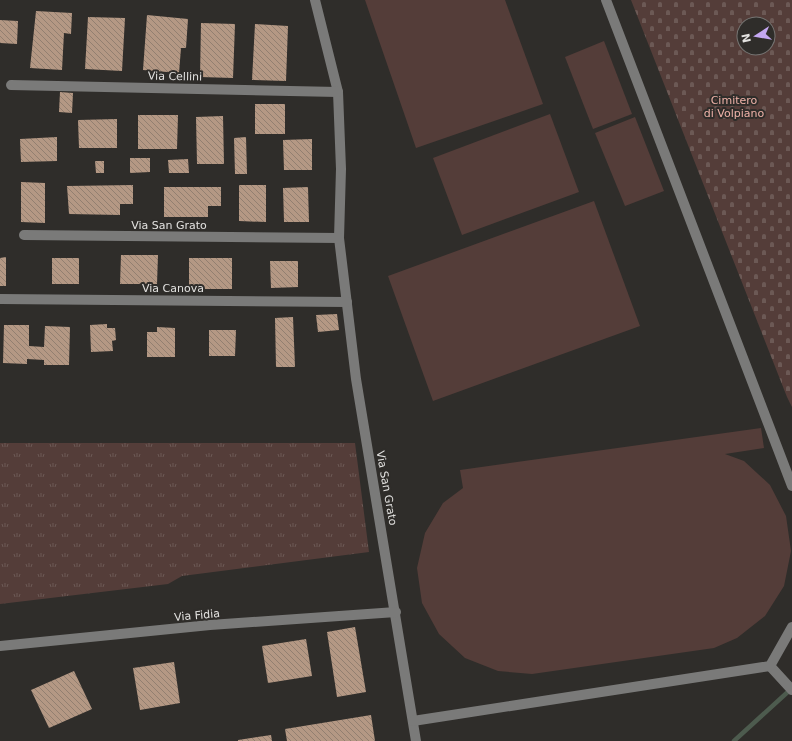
<svg xmlns="http://www.w3.org/2000/svg" width="792" height="741" font-family="'DejaVu Sans',sans-serif">
<style>
.grass{fill:url(#grass-tufts)}
.cemetery{fill:url(#cemetery-stones);fill-rule:evenodd}
.garden{fill:#543d39}
.lines{fill:none;stroke-linecap:round;stroke-linejoin:round}
.stream{stroke:#4d5b4e;stroke-width:4.5}
.building{fill:url(#building-back-hatch)}
.minor{stroke:#7a7a79;stroke-width:10}
.labels{text-anchor:middle;stroke-width:4;stroke-linejoin:round;paint-order:stroke}
.street-label{font-size:11px;fill:#e3e2e0;stroke:#2f2d2a}
.park-label{font-size:11px;fill:#efb2a8;stroke:#2f2d2a}
</style>
<defs>
<pattern id="grass-tufts" width="24" height="20" patternUnits="userSpaceOnUse"><rect width="24" height="20" fill="#543d39"/><path d="M3 7l-1-3M5 7V3M7 7l1-3M15 17l-1-3M17 17v-4M19 17l1-3" fill="none" stroke="#6c5955"/></pattern>
<pattern id="cemetery-stones" width="16" height="16" patternUnits="userSpaceOnUse"><rect width="16" height="16" fill="#543d39"/><path d="M2 7V4a2 2 0 0 1 4 0v3zM10 15v-3a2 2 0 0 1 4 0v3z" fill="#6c5955"/></pattern>
<pattern id="building-back-hatch" width="6" height="6" patternUnits="userSpaceOnUse"><rect width="6" height="6" fill="#b49884"/><path d="M-1 5l2 2M0 0l6 6M5-1l2 2" fill="none" stroke="#927f70"/></pattern>
</defs>
<rect width="100%" height="100%" fill="#2f2d2a"/>
<polygon class="grass" points="0,443 355,443 369,552 182,576 168,584 0,604"/>
<path class="cemetery" d="M631,0h161v407l-5,-10zM744,24h24v24h-24z"/>
<g class="garden">
<polygon points="365,0 505,0 543,104 416,148"/>
<polygon points="604,41 632,114 593,129 565,57"/>
<polygon points="550,114 579,192 462,235 433,158"/>
<polygon points="635,117 664,191 625,206 595,133"/>
<polygon points="594,201 640,326 433,401 388,276"/>
<polygon points="761,428 764,448 725,454 744,461 770,485 786,516 791,551 784,586 765,616 737,638 714,648 532,674 498,671 465,658 439,634 422,603 417,568 425,533 443,503 463,488 460,470"/>
</g>
<g class="lines">
<polyline class="stream" points="734,741 791,689"/>
</g>
<g class="building">
<polygon points="36,11 72,13 71,34 64,33 62,70 30,68"/>
<polygon points="147,15 188,19 186,48 181,48 179,73 143,70"/>
<polygon points="88,17 125,18 122,71 85,69"/>
<polygon points="0,20 18,21 17,44 0,43"/>
<polygon points="201,23 235,24 233,78 200,77"/>
<polygon points="255,24 288,26 286,81 252,80"/>
<polygon points="60,92 73,93 72,113 59,112"/>
<rect x="255" y="104" width="30" height="30"/>
<polygon points="138,115 178,115 177,149 138,149"/>
<polygon points="223,116 224,164 197,164 196,117"/>
<polygon points="117,119 117,148 79,148 78,120"/>
<polygon points="57,137 57,161 21,162 20,139"/>
<polygon points="246,137 247,174 235,174 234,138"/>
<polygon points="312,139 312,170 284,170 283,140"/>
<polygon points="130,158 150,158 150,172 130,173"/>
<polygon points="188,159 189,173 169,173 168,160"/>
<polygon points="95,161 104,161 104,173 96,173"/>
<polygon points="21,182 45,183 45,223 21,222"/>
<polygon points="133,185 133,204 120,204 120,215 69,214 67,186"/>
<polygon points="239,185 266,185 266,222 239,221"/>
<polygon points="164,187 221,187 221,206 208,206 208,217 164,217"/>
<polygon points="308,187 309,222 284,222 283,188"/>
<polygon points="121,255 158,255 157,284 120,284"/>
<polygon points="6,257 6,286 0,286 0,258"/>
<rect x="52" y="258" width="27" height="26"/>
<rect x="189" y="258" width="43" height="31"/>
<polygon points="270,261 298,261 298,287 271,288"/>
<polygon points="337,314 339,330 318,332 316,315"/>
<polygon points="293,317 295,367 276,367 275,318"/>
<polygon points="107,324 107,328 115,328 116,340 112,341 113,351 91,352 90,325"/>
<polygon points="4,325 29,325 29,346 44,347 45,326 70,327 69,365 44,365 44,360 27,359 27,364 3,363"/>
<polygon points="157,327 175,328 175,357 147,357 147,332 157,332"/>
<polygon points="209,330 236,330 235,356 209,356"/>
<polygon points="355,627 366,692 337,697 327,632"/>
<polygon points="306,639 312,676 268,683 262,646"/>
<polygon points="174,662 180,703 140,710 133,668"/>
<polygon points="74,671 92,709 49,728 31,690"/>
<polygon points="371,715 375,741 287,741 285,729"/>
<polygon points="271,735 272,741 238,741 238,740"/>
</g>
<g class="lines">
<g class="minor">
<polyline points="315,0 338,92 341,169 339,238 356,379 416,741"/>
<polyline points="606,0 792,486"/>
<polyline points="11,85 338,92"/>
<polyline points="24,235 339,238"/>
<polyline points="0,299 347,302"/>
<polyline points="0,646 210,625 396,612"/>
<polyline points="770,666 792,690"/>
<polyline points="413,721 770,666 792,627"/>
</g>
</g>
<g class="labels">
<g class="street-label">
<text transform="translate(175 76) rotate(1)" y="4">Via Cellini</text>
<text x="169" y="229">Via San Grato</text>
<text x="173" y="292">Via Canova</text>
<text transform="translate(387 488) rotate(80)" y="4">Via San Grato</text>
<text transform="translate(197 615) rotate(-5)" y="4">Via Fidia</text>
</g>
<g class="park-label">
<text x="734" y="104">Cimitero<tspan x="734" dy="13">di Volpiano</tspan></text>
</g>
</g>
<g transform="translate(756 36) rotate(258)"><circle r="19" fill="#2f2d2a" stroke="#777573"/>
<path d="M0-3L7 15L0 10L-7 15Z" fill="#c4a7f1"/>
<text y="-6" font-size="11" font-weight="bold" text-anchor="middle" fill="#e3e2e0">N</text>
</g>
</svg>
